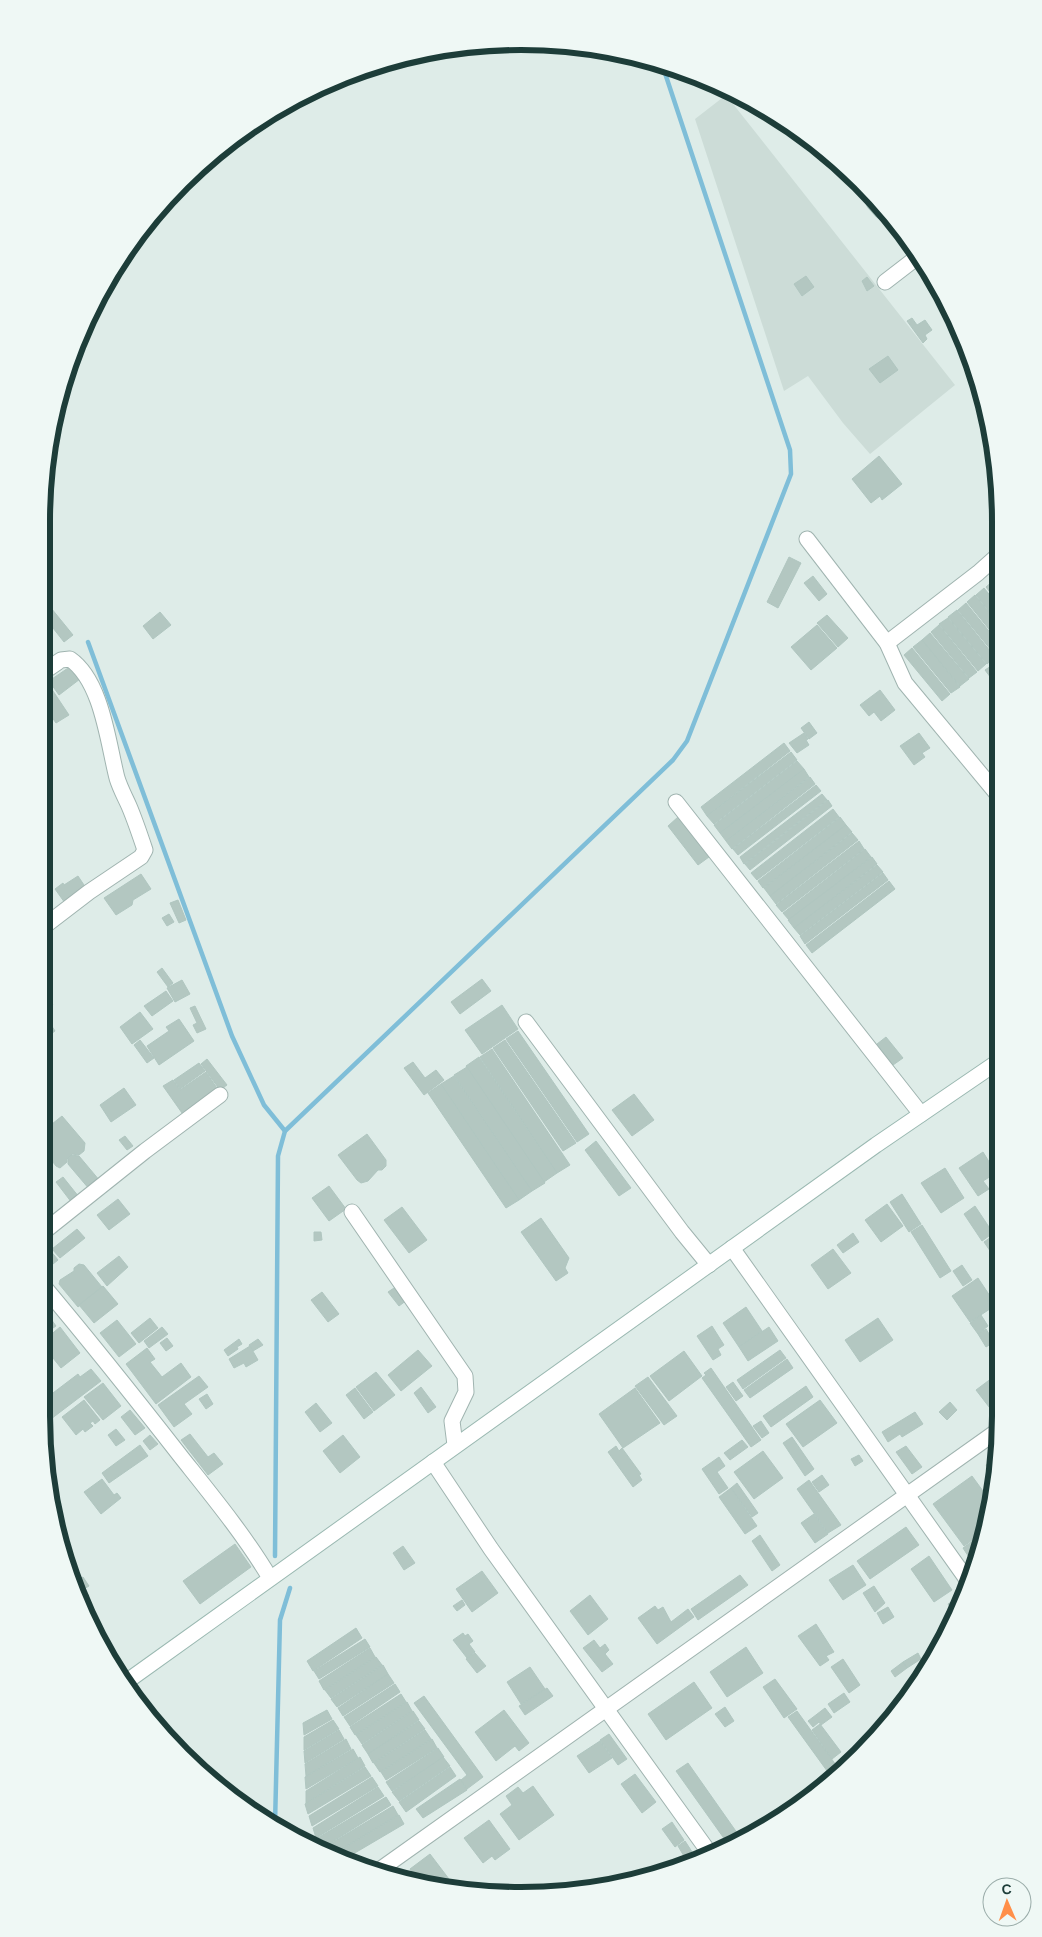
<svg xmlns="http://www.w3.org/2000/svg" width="1042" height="1937" font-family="Barlow,sans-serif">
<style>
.built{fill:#ccdcd7}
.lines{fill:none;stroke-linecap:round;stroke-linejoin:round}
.stream{stroke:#7fbed8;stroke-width:4.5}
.building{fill:#b3c7c1;stroke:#b0c6c0}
.street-casing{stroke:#a0b4b0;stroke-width:17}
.secondary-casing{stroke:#9bb9b2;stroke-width:17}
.street{stroke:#fff;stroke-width:15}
.secondary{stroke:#fff;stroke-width:15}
.rim{fill:none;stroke:#1d3d39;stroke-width:6}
</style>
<rect width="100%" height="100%" fill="#deece8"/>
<polygon class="built" points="726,95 955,385 870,454 843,423 808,376 784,391 695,119"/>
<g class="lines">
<g class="stream">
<polyline points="88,642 232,1036 264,1105 285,1131"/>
<polyline points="275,1556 278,1156 285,1131 673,760 687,741 791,474 790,450 662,64"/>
<polyline points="275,1824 280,1620 290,1588"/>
</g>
</g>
<g class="building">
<polygon points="806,276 814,287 802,296 794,284"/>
<polygon points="867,277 874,286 867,291 862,281"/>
<polygon points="912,318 917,325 925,320 932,330 925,335 927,339 923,343 907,321"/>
<polygon points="888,356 898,370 880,383 869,369"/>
<polygon points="879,456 902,484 882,500 880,496 871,503 852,479"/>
<polygon points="789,557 801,563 778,608 767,602"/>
<polygon points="813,576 827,594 819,601 804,583"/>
<polygon points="994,580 997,584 997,601 986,587"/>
<polygon points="984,588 997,604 997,621 976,595"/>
<polygon points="975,595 997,622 997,639 967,602"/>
<polygon points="47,603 73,635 64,642 42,614 42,607"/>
<polygon points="966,603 997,641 997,655 996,656 958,610"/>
<polygon points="957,610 995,657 987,664 948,617"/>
<polygon points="160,612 171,625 153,639 143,626"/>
<polygon points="827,615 848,638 838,647 817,623"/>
<polygon points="948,618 986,664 978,671 939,624"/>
<polygon points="817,625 837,648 811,670 791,647"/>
<polygon points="939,625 977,672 969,678 931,632"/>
<polygon points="930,633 969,679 960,686 922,640"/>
<polygon points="922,640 960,687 951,693 913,647"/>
<polygon points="912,648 950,694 942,701 904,655"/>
<polygon points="994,664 997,669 997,686 985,670"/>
<polygon points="71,666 80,679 59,695 49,681"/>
<polygon points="49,685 69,715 56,723 49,713 46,714 42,709 42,689"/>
<polygon points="880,690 895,710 881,721 874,712 869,716 860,705"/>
<polygon points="809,722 817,733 809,739 801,728"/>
<polygon points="804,733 808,739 806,740 809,745 797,753 789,743"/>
<polygon points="919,733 930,748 922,753 925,757 914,765 900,746"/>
<polygon points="784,743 790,751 707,816 701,807"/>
<polygon points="791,752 797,760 714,824 707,816"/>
<polygon points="797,761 804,769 720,833 714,825"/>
<polygon points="804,769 809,777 726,841 720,833"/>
<polygon points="810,777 815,784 732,849 726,841"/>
<polygon points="816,785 821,791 738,855 733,849"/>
<polygon points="822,794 827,800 744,864 740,857"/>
<polygon points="828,800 832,806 750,870 745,864"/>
<polygon points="833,809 839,817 757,880 751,873"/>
<polygon points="678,817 709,857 698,865 668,826"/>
<polygon points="840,817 846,825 763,888 758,881"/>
<polygon points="846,825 852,832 770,896 764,888"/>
<polygon points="852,833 858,840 776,904 770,896"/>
<polygon points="859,841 864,849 782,912 776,905"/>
<polygon points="865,849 871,857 789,920 783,913"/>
<polygon points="872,857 877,864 794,928 788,920"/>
<polygon points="877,865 883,872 800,935 794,928"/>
<polygon points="883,873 888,880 805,944 800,936"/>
<polygon points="141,874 151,889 133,900 132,905 116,915 104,898"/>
<polygon points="78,876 86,888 65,903 55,889 63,883 64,885"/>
<polygon points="889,881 895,889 812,953 806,945"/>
<polygon points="178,900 186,920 179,923 170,903"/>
<polygon points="169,914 174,922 167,926 162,918"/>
<polygon points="162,968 173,983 168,987 157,972"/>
<polygon points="482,979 491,991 460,1014 451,1002"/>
<polygon points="182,980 190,994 175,1002 167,988"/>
<polygon points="166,991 173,1001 152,1016 144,1006"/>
<polygon points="46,996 53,1005 45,1011 42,1006 42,999"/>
<polygon points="502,1005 518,1029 482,1054 465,1030"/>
<polygon points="195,1006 206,1029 197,1033 193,1025 197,1023 190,1008"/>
<polygon points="42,1011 55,1031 44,1039 42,1035"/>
<polygon points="140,1012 153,1029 132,1044 120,1027"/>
<polygon points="179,1019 194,1041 159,1065 147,1046 169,1031 166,1027"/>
<polygon points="518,1031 589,1134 577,1142 506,1039"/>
<polygon points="886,1037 903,1058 893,1065 877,1044"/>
<polygon points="140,1040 154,1058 147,1063 134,1045"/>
<polygon points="505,1040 576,1143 563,1151 493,1048"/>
<polygon points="492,1049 570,1165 557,1173 480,1057"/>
<polygon points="479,1057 557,1173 544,1182 466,1066"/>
<polygon points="207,1059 227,1085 220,1090 201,1064"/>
<polygon points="413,1062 425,1078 436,1070 444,1080 424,1095 404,1068"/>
<polygon points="199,1063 205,1071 180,1089 174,1080"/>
<polygon points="467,1067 545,1183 532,1191 454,1075"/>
<polygon points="206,1072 217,1088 182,1113 163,1086 173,1080 180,1090"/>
<polygon points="454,1076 532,1191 519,1200 441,1084"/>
<polygon points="441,1084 519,1200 506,1208 428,1093"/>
<polygon points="124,1088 136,1105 111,1122 100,1105"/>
<polygon points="634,1094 654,1120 632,1136 612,1110"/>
<polygon points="62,1116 85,1143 84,1151 79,1155 72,1154 67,1159 67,1162 60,1168 56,1166 42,1148 42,1132"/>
<polygon points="367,1134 386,1160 386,1166 382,1170 378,1170 368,1181 361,1183 357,1180 338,1155"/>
<polygon points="125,1136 133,1146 127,1150 119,1140"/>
<polygon points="596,1141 631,1188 619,1196 585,1150"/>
<polygon points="983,1152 996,1173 983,1181 989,1189 978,1196 959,1168"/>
<polygon points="71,1155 79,1156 100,1181 90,1190 68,1164 68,1159"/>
<polygon points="945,1168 964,1198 941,1213 921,1183"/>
<polygon points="63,1177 79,1197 72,1203 56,1182"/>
<polygon points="329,1186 346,1209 329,1221 312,1198"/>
<polygon points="902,1194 921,1224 909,1232 890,1202"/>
<polygon points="118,1199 130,1214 109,1230 97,1215"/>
<polygon points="887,1204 903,1226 881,1242 865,1220"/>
<polygon points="975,1206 993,1233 982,1241 964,1214"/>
<polygon points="402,1207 427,1240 409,1253 384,1220"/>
<polygon points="541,1218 569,1258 565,1268 568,1273 556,1281 521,1232"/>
<polygon points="922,1225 951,1271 940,1278 911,1232"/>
<polygon points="77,1229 85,1238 60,1258 52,1249"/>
<polygon points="314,1232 321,1232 322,1240 314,1241"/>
<polygon points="853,1233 859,1242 843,1253 837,1245"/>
<polygon points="994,1235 999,1242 999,1264 984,1242"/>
<polygon points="49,1249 58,1260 43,1272 41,1255"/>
<polygon points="833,1249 851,1273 828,1289 811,1265"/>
<polygon points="119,1256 128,1267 107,1286 97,1273"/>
<polygon points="79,1264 84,1265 102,1287 78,1307 59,1284 60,1280 74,1271 74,1268"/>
<polygon points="962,1265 972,1280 963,1286 953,1271"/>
<polygon points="978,1278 996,1305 970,1322 952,1296"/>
<polygon points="103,1286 118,1304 94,1323 79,1305"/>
<polygon points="397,1286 407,1300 399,1306 388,1292"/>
<polygon points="322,1292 339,1314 328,1322 311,1300"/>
<polygon points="41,1305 56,1326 41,1336"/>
<polygon points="746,1307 762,1331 739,1347 723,1323"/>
<polygon points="981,1315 988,1326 978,1334 970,1323"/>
<polygon points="150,1318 158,1328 139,1343 131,1333"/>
<polygon points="878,1318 893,1340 860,1362 845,1340"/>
<polygon points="117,1320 136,1344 119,1357 100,1333"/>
<polygon points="712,1326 724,1345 718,1349 721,1355 713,1360 697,1336"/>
<polygon points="60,1327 80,1353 61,1368 41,1343"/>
<polygon points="162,1327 168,1334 149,1348 144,1341"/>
<polygon points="769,1327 778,1341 748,1361 739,1347"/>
<polygon points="986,1329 994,1342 986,1347 978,1334"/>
<polygon points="167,1338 173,1346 166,1351 160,1343"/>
<polygon points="239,1339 242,1344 237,1347 238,1349 228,1356 224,1350"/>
<polygon points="258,1339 263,1345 253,1351 249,1345"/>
<polygon points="250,1346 258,1360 246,1367 244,1363 234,1368 229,1359"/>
<polygon points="147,1348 155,1359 150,1362 162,1377 181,1363 191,1377 156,1404 126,1364"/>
<polygon points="418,1350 432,1366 401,1391 388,1375"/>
<polygon points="780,1350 786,1358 743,1389 737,1380"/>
<polygon points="684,1351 702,1376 669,1401 650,1376"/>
<polygon points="787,1359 793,1368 750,1398 744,1390"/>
<polygon points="711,1368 761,1440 751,1447 702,1378 706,1375 704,1373"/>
<polygon points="91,1369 101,1381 51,1419 50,1417 45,1421 41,1416 41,1406 47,1402 45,1399 78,1374 80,1377"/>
<polygon points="376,1372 395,1395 374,1411 356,1387"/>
<polygon points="1000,1372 1000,1414 996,1416 976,1390"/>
<polygon points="199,1376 208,1387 184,1404 192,1414 174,1427 158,1405"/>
<polygon points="648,1377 677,1416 664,1425 635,1386"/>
<polygon points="733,1382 743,1396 736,1401 726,1387"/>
<polygon points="103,1383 121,1406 103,1420 84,1397"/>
<polygon points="806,1386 813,1397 771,1427 763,1416"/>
<polygon points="421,1387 436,1407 428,1413 414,1393"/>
<polygon points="355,1388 373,1412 364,1419 346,1395"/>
<polygon points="635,1388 660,1423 623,1448 599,1414"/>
<polygon points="207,1394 213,1404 206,1409 199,1399"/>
<polygon points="84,1400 100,1420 95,1424 93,1421 90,1423 93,1426 85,1432 83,1429 76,1435 62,1417"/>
<polygon points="820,1400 837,1423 803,1447 786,1424"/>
<polygon points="950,1402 957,1410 947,1420 939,1412"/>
<polygon points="316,1403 332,1423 320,1432 305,1412"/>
<polygon points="130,1410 145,1428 135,1435 121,1417"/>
<polygon points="915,1412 923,1424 902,1437 900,1434 888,1442 882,1432"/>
<polygon points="761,1421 769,1433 762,1438 753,1426"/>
<polygon points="116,1429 125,1440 116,1446 108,1435"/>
<polygon points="190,1434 208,1457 214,1453 223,1464 208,1475 181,1440"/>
<polygon points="150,1435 158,1444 150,1450 143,1441"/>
<polygon points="343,1435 360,1457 340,1473 323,1451"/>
<polygon points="792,1437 814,1469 805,1476 783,1443"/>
<polygon points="742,1440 748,1447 730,1460 724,1453"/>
<polygon points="140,1445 148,1456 109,1483 102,1473"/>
<polygon points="616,1446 619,1451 622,1448 641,1474 639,1475 642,1480 633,1487 608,1452"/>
<polygon points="906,1446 922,1467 912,1474 896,1452"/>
<polygon points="763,1451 783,1478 754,1499 734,1472"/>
<polygon points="859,1455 863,1461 855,1466 851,1459"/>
<polygon points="719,1457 725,1466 717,1472 728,1488 719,1494 702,1469"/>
<polygon points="997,1457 998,1459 995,1478 986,1465"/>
<polygon points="822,1475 829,1485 819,1492 812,1482"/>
<polygon points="972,1476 991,1502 986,1530 964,1546 933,1504"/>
<polygon points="102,1479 114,1495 117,1493 121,1498 101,1514 84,1492"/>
<polygon points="809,1480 841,1525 828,1533 797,1489"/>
<polygon points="737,1483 758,1513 752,1517 731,1488"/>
<polygon points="731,1488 757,1526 745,1534 719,1497"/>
<polygon points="814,1514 828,1534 815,1543 801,1523"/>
<polygon points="906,1527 919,1545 870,1579 857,1561"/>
<polygon points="760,1535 780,1565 772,1571 752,1541"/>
<polygon points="981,1535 984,1540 974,1565 963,1548"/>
<polygon points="235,1544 251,1567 200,1604 183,1581"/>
<polygon points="403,1546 415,1563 404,1570 393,1553"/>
<polygon points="929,1556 952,1590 934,1602 911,1569"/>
<polygon points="853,1565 866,1585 843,1600 829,1580"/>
<polygon points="482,1571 498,1593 472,1612 456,1589"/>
<polygon points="740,1575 748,1585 698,1620 691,1609"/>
<polygon points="83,1577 89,1586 84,1589 89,1596 84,1599 91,1609 88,1611 73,1583"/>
<polygon points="874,1586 885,1603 875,1612 863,1593"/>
<polygon points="590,1595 608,1619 588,1635 570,1611"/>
<polygon points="958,1598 959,1601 954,1613 948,1604"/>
<polygon points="462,1600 465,1605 457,1611 453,1606"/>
<polygon points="655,1606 658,1610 663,1607 671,1622 688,1609 694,1617 657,1644 638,1618"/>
<polygon points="888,1607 894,1617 883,1624 877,1613"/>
<polygon points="816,1624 834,1652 826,1656 829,1660 820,1666 798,1636"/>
<polygon points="356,1628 362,1638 313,1671 307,1661"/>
<polygon points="463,1633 465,1636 468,1634 473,1641 469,1644 475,1652 467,1658 453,1640"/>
<polygon points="365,1639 370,1647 319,1679 314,1671"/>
<polygon points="594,1640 600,1648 605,1644 609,1650 605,1654 613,1664 602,1672 583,1648"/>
<polygon points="746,1647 763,1673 727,1697 710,1672"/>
<polygon points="370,1648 375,1657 324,1690 319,1681"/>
<polygon points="475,1653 486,1666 477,1673 466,1659"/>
<polygon points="918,1653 921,1659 907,1668 903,1662"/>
<polygon points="376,1657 382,1665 331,1698 325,1690"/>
<polygon points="843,1659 860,1685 849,1693 831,1667"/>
<polygon points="903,1662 907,1668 895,1677 891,1671"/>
<polygon points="383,1665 388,1674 337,1707 331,1699"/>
<polygon points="530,1667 545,1689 521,1704 507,1682"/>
<polygon points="388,1674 394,1683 343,1716 338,1708"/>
<polygon points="775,1679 797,1709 784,1718 763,1687"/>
<polygon points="694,1682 712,1708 666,1740 648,1714"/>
<polygon points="395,1684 400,1692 350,1726 344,1717"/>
<polygon points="547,1688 553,1696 525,1715 519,1706"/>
<polygon points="844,1693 850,1702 834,1713 828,1704"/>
<polygon points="401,1694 406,1702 355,1735 350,1727"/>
<polygon points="424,1696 483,1777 467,1789 461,1780 467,1775 414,1703"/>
<polygon points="407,1702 412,1711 362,1744 356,1735"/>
<polygon points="725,1707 734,1721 725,1727 715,1714"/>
<polygon points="825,1708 832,1717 821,1725 819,1722 813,1727 808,1721"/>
<polygon points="327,1710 332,1719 304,1735 303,1723"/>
<polygon points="504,1710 529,1743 519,1751 515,1746 496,1761 475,1732"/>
<polygon points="413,1711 419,1720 368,1754 362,1745"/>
<polygon points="797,1711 841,1772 837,1775 835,1772 830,1775 788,1717"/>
<polygon points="333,1720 339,1729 304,1750 304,1737"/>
<polygon points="419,1721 425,1729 373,1763 368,1754"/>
<polygon points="820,1724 841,1752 832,1759 812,1730"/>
<polygon points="339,1730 344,1739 305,1763 304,1751"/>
<polygon points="425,1730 431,1739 380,1772 374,1763"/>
<polygon points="609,1734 627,1759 618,1765 600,1740"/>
<polygon points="346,1739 351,1749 306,1776 305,1764"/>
<polygon points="432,1739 437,1748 386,1780 381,1772"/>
<polygon points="600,1741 612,1758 589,1773 577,1756"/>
<polygon points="438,1748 444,1757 392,1791 386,1782"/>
<polygon points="353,1749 358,1758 306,1789 305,1777"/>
<polygon points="360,1757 365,1766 306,1803 306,1791"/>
<polygon points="443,1757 450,1766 399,1801 392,1792"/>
<polygon points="688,1763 740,1837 728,1844 676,1771"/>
<polygon points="365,1767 371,1776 308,1814 305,1804"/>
<polygon points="450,1767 456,1776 406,1812 399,1802"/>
<polygon points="635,1774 656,1802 642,1813 621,1784"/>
<polygon points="372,1777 378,1786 312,1826 309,1816"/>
<polygon points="460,1779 467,1790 423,1818 416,1809"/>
<polygon points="533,1786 554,1815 519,1840 500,1814 512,1805 506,1796 518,1787 523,1793"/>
<polygon points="378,1787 384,1796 316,1838 313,1828"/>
<polygon points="386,1797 391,1805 324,1847 318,1844 316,1839"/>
<polygon points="393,1806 398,1815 336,1852 325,1847"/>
<polygon points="399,1815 404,1824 348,1857 337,1852"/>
<polygon points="489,1820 510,1849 495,1860 492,1856 483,1863 464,1838"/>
<polygon points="672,1822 684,1840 675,1847 662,1829"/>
<polygon points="685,1841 698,1861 688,1863 678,1846"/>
<polygon points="430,1854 452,1883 450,1885 419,1882 410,1869"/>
</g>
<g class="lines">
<defs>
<g id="street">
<polyline points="885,282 920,255"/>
<polyline points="807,539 887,643 905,683 998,795"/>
<polyline points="887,643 978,573 997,556"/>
<polyline points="676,802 921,1114"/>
<path d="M42,928l47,-36 52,-35 4,-7c-5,-15 -10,-30 -16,-44 -4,-9 -9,-18 -12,-28 -9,-35 -15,-97 -47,-119l-9,1 -19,13"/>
<polyline points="526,1022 682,1232 709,1265"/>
<polyline points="352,1212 465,1376 466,1392 452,1421 455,1445"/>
<polyline points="41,1234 145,1151 220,1095"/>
<polyline points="732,1248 968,1581"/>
<path d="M41,1283c48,57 95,116 141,175 31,39 63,78 88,120"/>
<polyline points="433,1462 491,1549 711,1855"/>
<polyline points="378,1871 1000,1429"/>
</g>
<g id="secondary">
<polyline points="874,202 882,211"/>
<polyline points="126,1682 876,1145 999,1061"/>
</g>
</defs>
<use href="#street" class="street-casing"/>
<use href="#secondary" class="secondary-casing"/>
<use href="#street" class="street"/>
<use href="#secondary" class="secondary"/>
</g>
<path d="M0 0H1042V1937H0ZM521 50H521A471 471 0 0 1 992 521V1416A471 471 0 0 1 521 1887H521A471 471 0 0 1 50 1416V521A471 471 0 0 1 521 50Z" fill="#eff8f5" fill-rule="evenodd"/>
<path class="rim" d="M521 50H521A471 471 0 0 1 992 521V1416A471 471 0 0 1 521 1887H521A471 471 0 0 1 50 1416V521A471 471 0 0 1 521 50Z"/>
<g transform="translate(1007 1902) rotate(358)"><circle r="24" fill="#eff8f5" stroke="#9badaa"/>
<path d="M0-4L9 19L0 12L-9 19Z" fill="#ff8f49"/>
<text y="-8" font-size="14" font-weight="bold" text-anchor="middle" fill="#1d3d39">С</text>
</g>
</svg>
